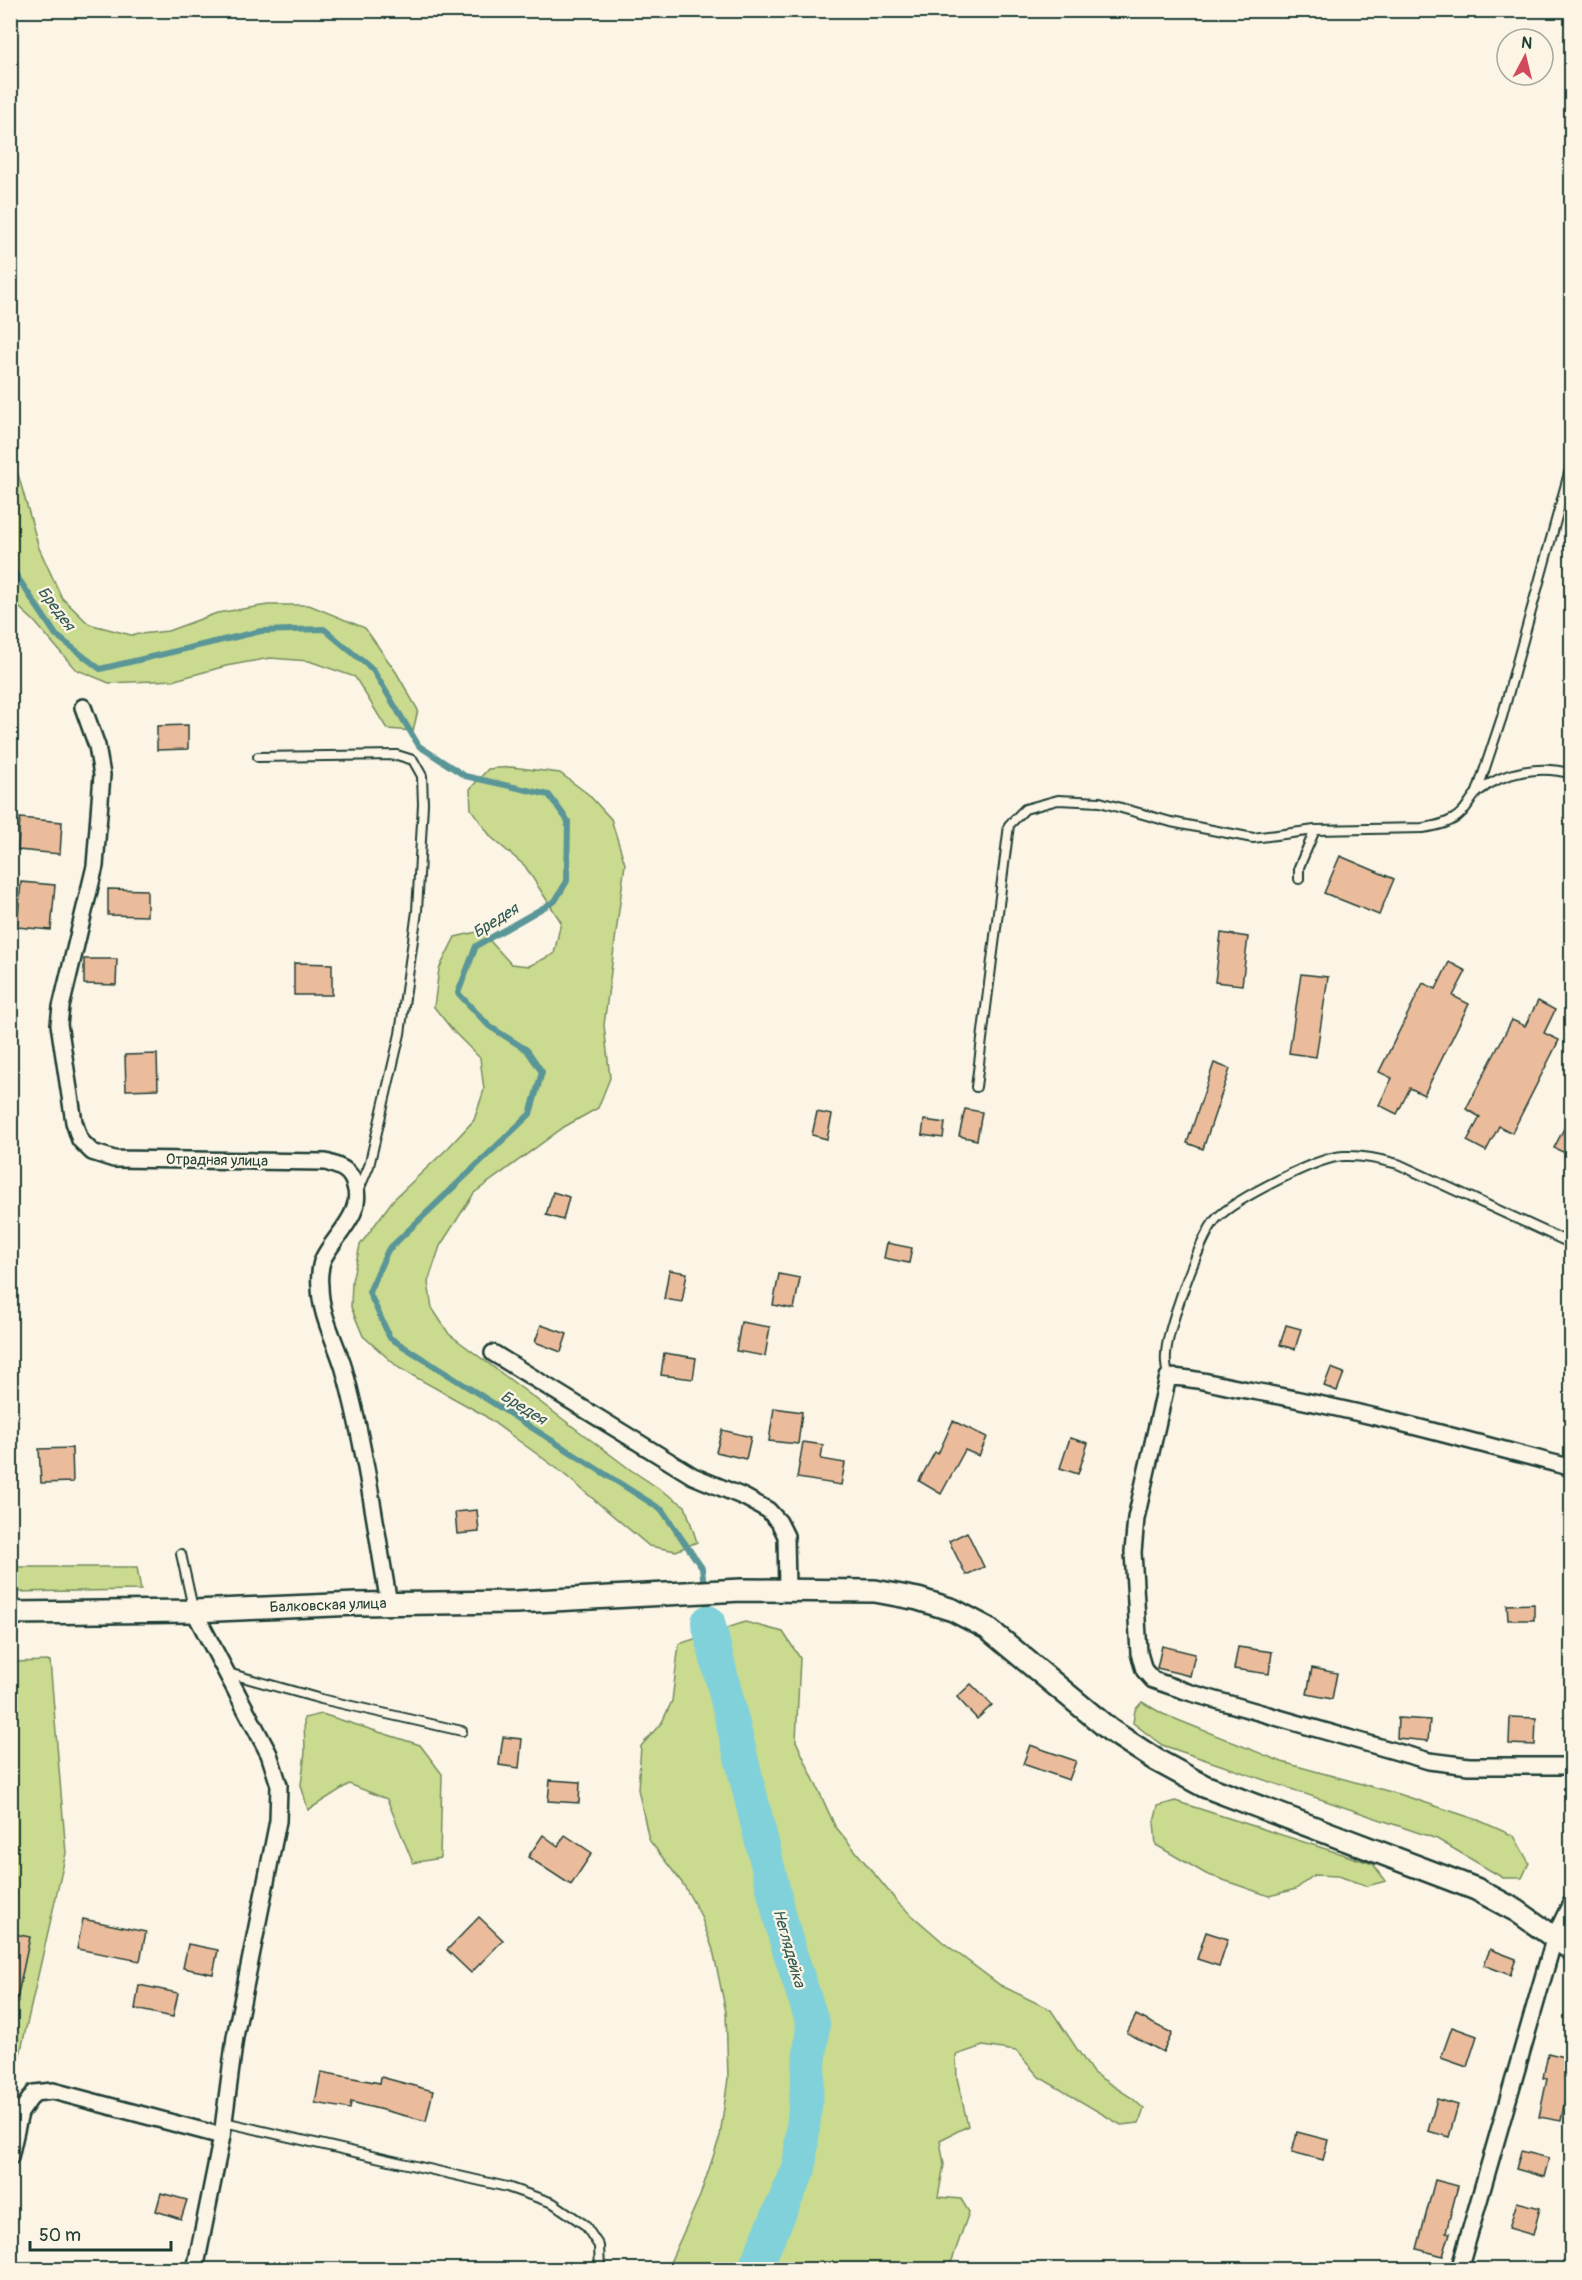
<svg xmlns="http://www.w3.org/2000/svg" width="1582" height="2280" font-family="Pangolin,sans-serif">
<style>
.green{fill:#cada8e;stroke:#748c61;stroke-width:1.5}
.lines{fill:none;stroke-linecap:round;stroke-linejoin:round}
.stream{stroke:#5a9698;stroke-width:6}
.river{stroke:#81d1db;stroke-width:34}
.building{fill:#ebbc9b;stroke:#1f3d34;stroke-width:1.5}
.service-casing{stroke:#1f3d34;stroke-width:12}
.minor-casing{stroke:#1f3d34;stroke-width:20}
.secondary-casing{stroke:#1f3d34;stroke-width:26}
.service{stroke:#fcf5e5;stroke-width:8}
.minor{stroke:#fcf5e5;stroke-width:15}
.secondary{stroke:#fcf5e5;stroke-width:21}
.labels{text-anchor:middle;stroke-width:4.5;stroke-linejoin:round;paint-order:stroke}
.street-label{font-size:15px;fill:#1f3d34;stroke:#fcf5e5}
.water-label{font-size:16px;font-style:italic;fill:#335b55;stroke:#fcf5e5}
</style>
<rect width="100%" height="100%" fill="#fcf5e5"/>
<filter id="ink" filterUnits="userSpaceOnUse"><feTurbulence type="fractalNoise" baseFrequency=".0167" numOctaves="2"/><feDisplacementMap in="SourceGraphic" scale="12" xChannelSelector="R" yChannelSelector="G"/><feConvolveMatrix kernelMatrix="1 2 1 2 8 2 1 2 1" color-interpolation-filters="sRGB"/></filter>
<g filter="url(#ink)">
<g class="green">
<polygon points="10,446 39,548 62,598 89,624 131,635 168,631 217,613 268,605 309,605 365,628 396,672 418,710 413,731 387,729 355,677 309,661 270,658 226,666 175,680 109,683 75,669 34,621 11,600"/>
<polygon points="511,767 560,773 588,794 611,819 625,864 604,1025 610,1078 598,1108 564,1127 474,1193 440,1246 428,1282 432,1308 449,1334 631,1470 685,1506 697,1542 676,1551 649,1546 559,1470 482,1414 399,1368 363,1336 351,1307 352,1281 360,1245 393,1200 448,1148 474,1120 484,1090 480,1058 454,1032 434,1007 439,969 455,937 481,931 511,964 529,966 554,954 561,922 525,866 491,837 471,809 470,789 488,769"/>
<polygon points="11,1567 137,1567 141,1590 11,1592"/>
<polygon points="745,1622 783,1632 800,1658 796,1741 835,1826 899,1904 944,1943 1000,1985 1051,2010 1093,2073 1132,2098 1144,2109 1139,2123 1121,2125 1039,2077 1016,2051 983,2046 956,2055 957,2078 968,2126 940,2140 944,2165 938,2197 961,2199 969,2212 949,2269 667,2269 700,2196 720,2136 728,2078 726,2012 713,1950 700,1914 683,1884 649,1840 638,1789 641,1746 662,1722 672,1701 679,1644"/>
<polygon points="50,1661 66,1853 11,2094 11,1662"/>
<polygon points="1142,1702 1163,1714 1282,1762 1402,1795 1478,1820 1514,1836 1529,1863 1522,1878 1503,1878 1437,1839 1162,1745 1133,1723 1135,1710"/>
<polygon points="322,1714 420,1745 442,1774 440,1858 413,1863 387,1799 349,1784 308,1810 301,1785 305,1752 304,1718"/>
<polygon points="1175,1801 1373,1864 1386,1881 1367,1886 1338,1876 1314,1875 1296,1889 1269,1896 1206,1874 1156,1845 1154,1822 1158,1806"/>
</g>
<g class="lines">
<g class="stream">
<polyline points="10,566 56,635 100,669 261,631 324,629 373,670 419,746 465,776 549,795 568,821 567,881 555,901 476,946 458,993 489,1026 527,1050 542,1072 530,1114 388,1250 369,1292 390,1338 662,1510 702,1568 704,1587"/>
<polyline points="706,1597 708,1622"/>
</g>
<polyline class="river" points="708,1622 785,1937 813,2024 799,2169 754,2270"/>
</g>
<g class="building">
<polygon points="188,725 188,749 157,750 157,726"/>
<polygon points="20,818 62,822 60,854 18,850"/>
<polygon points="1340,856 1394,879 1379,915 1324,893"/>
<polygon points="21,882 55,885 51,930 17,927"/>
<polygon points="108,889 147,890 147,916 108,915"/>
<polygon points="1221,933 1248,937 1242,985 1215,982"/>
<polygon points="84,959 117,959 116,985 84,984"/>
<polygon points="1449,962 1466,971 1453,996 1469,1004 1424,1095 1410,1088 1397,1114 1379,1105 1392,1078 1379,1072 1423,983 1436,989"/>
<polygon points="294,963 332,964 332,995 294,995"/>
<polygon points="1301,974 1328,977 1316,1057 1289,1053"/>
<polygon points="1538,1001 1555,1010 1544,1033 1559,1040 1512,1133 1499,1126 1486,1151 1467,1141 1480,1117 1466,1109 1512,1020 1525,1026"/>
<polygon points="157,1054 158,1089 126,1090 125,1055"/>
<polygon points="1214,1063 1230,1069 1203,1149 1187,1143"/>
<polygon points="965,1109 982,1112 977,1140 959,1136"/>
<polygon points="817,1112 832,1115 827,1139 812,1135"/>
<polygon points="1572,1113 1572,1156 1554,1148"/>
<polygon points="924,1120 945,1123 943,1138 922,1135"/>
<polygon points="553,1192 569,1197 563,1220 546,1215"/>
<polygon points="887,1243 912,1248 909,1263 884,1258"/>
<polygon points="669,1270 687,1273 682,1302 664,1299"/>
<polygon points="779,1274 800,1278 794,1309 773,1305"/>
<polygon points="741,1322 770,1327 765,1356 736,1351"/>
<polygon points="541,1325 567,1334 561,1352 535,1342"/>
<polygon points="1286,1325 1301,1329 1295,1349 1280,1345"/>
<polygon points="664,1353 696,1358 693,1379 661,1375"/>
<polygon points="1331,1368 1344,1373 1337,1391 1324,1386"/>
<polygon points="774,1408 802,1412 798,1444 769,1441"/>
<polygon points="953,1421 987,1437 979,1456 965,1450 941,1494 919,1481 935,1452 938,1454"/>
<polygon points="722,1430 751,1437 746,1459 716,1452"/>
<polygon points="1070,1438 1088,1443 1078,1474 1060,1468"/>
<polygon points="803,1442 823,1445 821,1459 845,1463 841,1485 797,1478"/>
<polygon points="72,1448 73,1482 41,1483 39,1449"/>
<polygon points="477,1510 479,1532 457,1534 455,1512"/>
<polygon points="967,1532 984,1567 966,1575 949,1541"/>
<polygon points="1534,1604 1534,1620 1508,1620 1507,1605"/>
<polygon points="1162,1646 1195,1654 1190,1676 1157,1668"/>
<polygon points="1238,1647 1272,1652 1269,1674 1234,1669"/>
<polygon points="1312,1668 1337,1673 1332,1699 1307,1694"/>
<polygon points="971,1684 992,1705 977,1719 957,1697"/>
<polygon points="1510,1717 1536,1718 1535,1745 1509,1744"/>
<polygon points="1398,1718 1430,1720 1428,1741 1397,1738"/>
<polygon points="503,1737 522,1739 519,1768 499,1765"/>
<polygon points="1030,1745 1076,1761 1069,1780 1023,1764"/>
<polygon points="550,1780 580,1782 579,1803 548,1801"/>
<polygon points="543,1835 558,1846 565,1835 592,1853 571,1885 528,1857"/>
<polygon points="479,1917 503,1940 471,1973 447,1950"/>
<polygon points="83,1919 146,1932 140,1961 77,1949"/>
<polygon points="1206,1932 1228,1939 1219,1966 1197,1959"/>
<polygon points="10,1933 30,1937 17,1999 10,1998"/>
<polygon points="188,1944 218,1950 213,1974 183,1968"/>
<polygon points="1490,1949 1516,1959 1510,1975 1484,1965"/>
<polygon points="139,1985 178,1993 173,2017 135,2009"/>
<polygon points="1136,2015 1172,2033 1163,2052 1127,2033"/>
<polygon points="1452,2027 1477,2036 1467,2067 1441,2058"/>
<polygon points="1548,2053 1572,2059 1572,2084 1568,2083 1561,2121 1539,2117 1547,2079 1543,2078"/>
<polygon points="321,2072 380,2083 381,2077 433,2091 426,2121 351,2102 350,2109 315,2103"/>
<polygon points="1437,2099 1458,2105 1449,2137 1428,2131"/>
<polygon points="1297,2132 1328,2140 1323,2160 1292,2152"/>
<polygon points="1521,2151 1549,2158 1544,2177 1516,2169"/>
<polygon points="1435,2180 1458,2186 1446,2232 1450,2233 1443,2256 1417,2249"/>
<polygon points="161,2193 187,2200 181,2219 156,2211"/>
<polygon points="1517,2202 1540,2208 1533,2235 1509,2228"/>
</g>
<g class="lines">
<defs>
<g id="service">
<polyline points="258,757 397,755 413,760 422,776 423,804 417,911 400,1034 369,1166 358,1192"/>
<polyline points="1477,792 1502,717 1572,462"/>
<polyline points="1299,879 1299,867 1315,830"/>
<path d="M976,1087l33,-262 16,-16 33,-9 42,2 71,20 82,16 62,-8 108,-2c13,-2 29,-5 38,-15 7,-6 10,-16 18,-22 25,-20 62,-26 93,-17"/>
<path d="M1168,1377c-1,-7 -3,-15 -2,-22 0,-23 35,-121 51,-137 19,-19 100,-61 127,-62 19,-1 36,3 54,8l174,80"/>
<polyline points="181,1554 193,1608"/>
<polyline points="228,1673 321,1699 462,1731"/>
<polyline points="224,2122 507,2187 553,2203 585,2225 599,2246 600,2270"/>
</g>
<g id="minor">
<path d="M83,707l14,39 5,29 -7,91 -34,141 -2,17 15,98 6,18 12,12 22,7 212,3c15,5 25,8 29,24 9,28 -21,50 -32,73 -3,7 -4,20 -3,27 0,29 16,56 24,83 21,76 31,156 45,234"/>
<polyline points="493,1353 693,1476 744,1497 768,1510 779,1522 786,1536 787,1589"/>
<path d="M1572,1468c-106,-28 -211,-58 -319,-77 -28,-4 -57,-14 -85,-14l-32,141 -3,34 6,101 5,17 9,10 35,12 241,69 40,5h103"/>
<polyline points="194,1611 269,1754 279,1785 278,1821 235,2037 222,2136 195,2270"/>
<polyline points="10,2157 20,2113 34,2093 53,2091 222,2136"/>
<polyline points="1459,2270 1555,1936 1572,1901"/>
</g>
<polyline id="secondary" points="10,1613 194,1611 357,1604 516,1602 741,1590 875,1591 918,1599 953,1610 987,1628 1110,1730 1156,1760 1204,1786 1476,1889 1517,1911 1572,1950"/>
</defs>
<use href="#service" class="service-casing"/>
<use href="#minor" class="minor-casing"/>
<use href="#secondary" class="secondary-casing"/>
<use href="#service" class="service"/>
<use href="#minor" class="minor"/>
<use href="#secondary" class="secondary"/>
</g>
</g>
<g class="labels">
<g class="street-label">
<text transform="translate(217 1160) rotate(1)" y="5">Отрадная улица</text>
<text transform="translate(328 1605) rotate(-2)" y="5">Балковская улица</text>
</g>
<g class="water-label">
<text transform="translate(57 608) rotate(53)" y="6">Бредея</text>
<text transform="translate(495 920) rotate(-32)" y="6">Бредея</text>
<text transform="translate(524 1407) rotate(32)" y="6">Бредея</text>
<text transform="translate(790 1948) rotate(74)" y="6">Неглядейка</text>
</g>
</g>
<rect width="1582" height="2280" fill="none" stroke="#fcf5e5" stroke-width="36"/>
<rect x="18" y="18" width="1546" height="2244" fill="none" stroke="#1f3d34" stroke-width="2" filter="url(#ink)"/>
<g transform="translate(1525 57) rotate(7)"><circle r="28" fill="#fcf5e5" stroke="#a4ab9e" stroke-width="1.5"/>
<path d="M0-4.5L10 22L0 15L-10 22Z" fill="#d1495b"/>
<text y="-9" font-size="16" font-weight="bold" text-anchor="middle" fill="#1f3d34">N</text>
</g>
<path d="M30 2241v9h141v-9" fill="none" stroke="#1f3d34" stroke-width="3"/>
<text x="39" y="2241" font-size="18" fill="#1f3d34" stroke="#fcf5e5" stroke-width="4.5" paint-order="stroke">50 m</text>
</svg>
